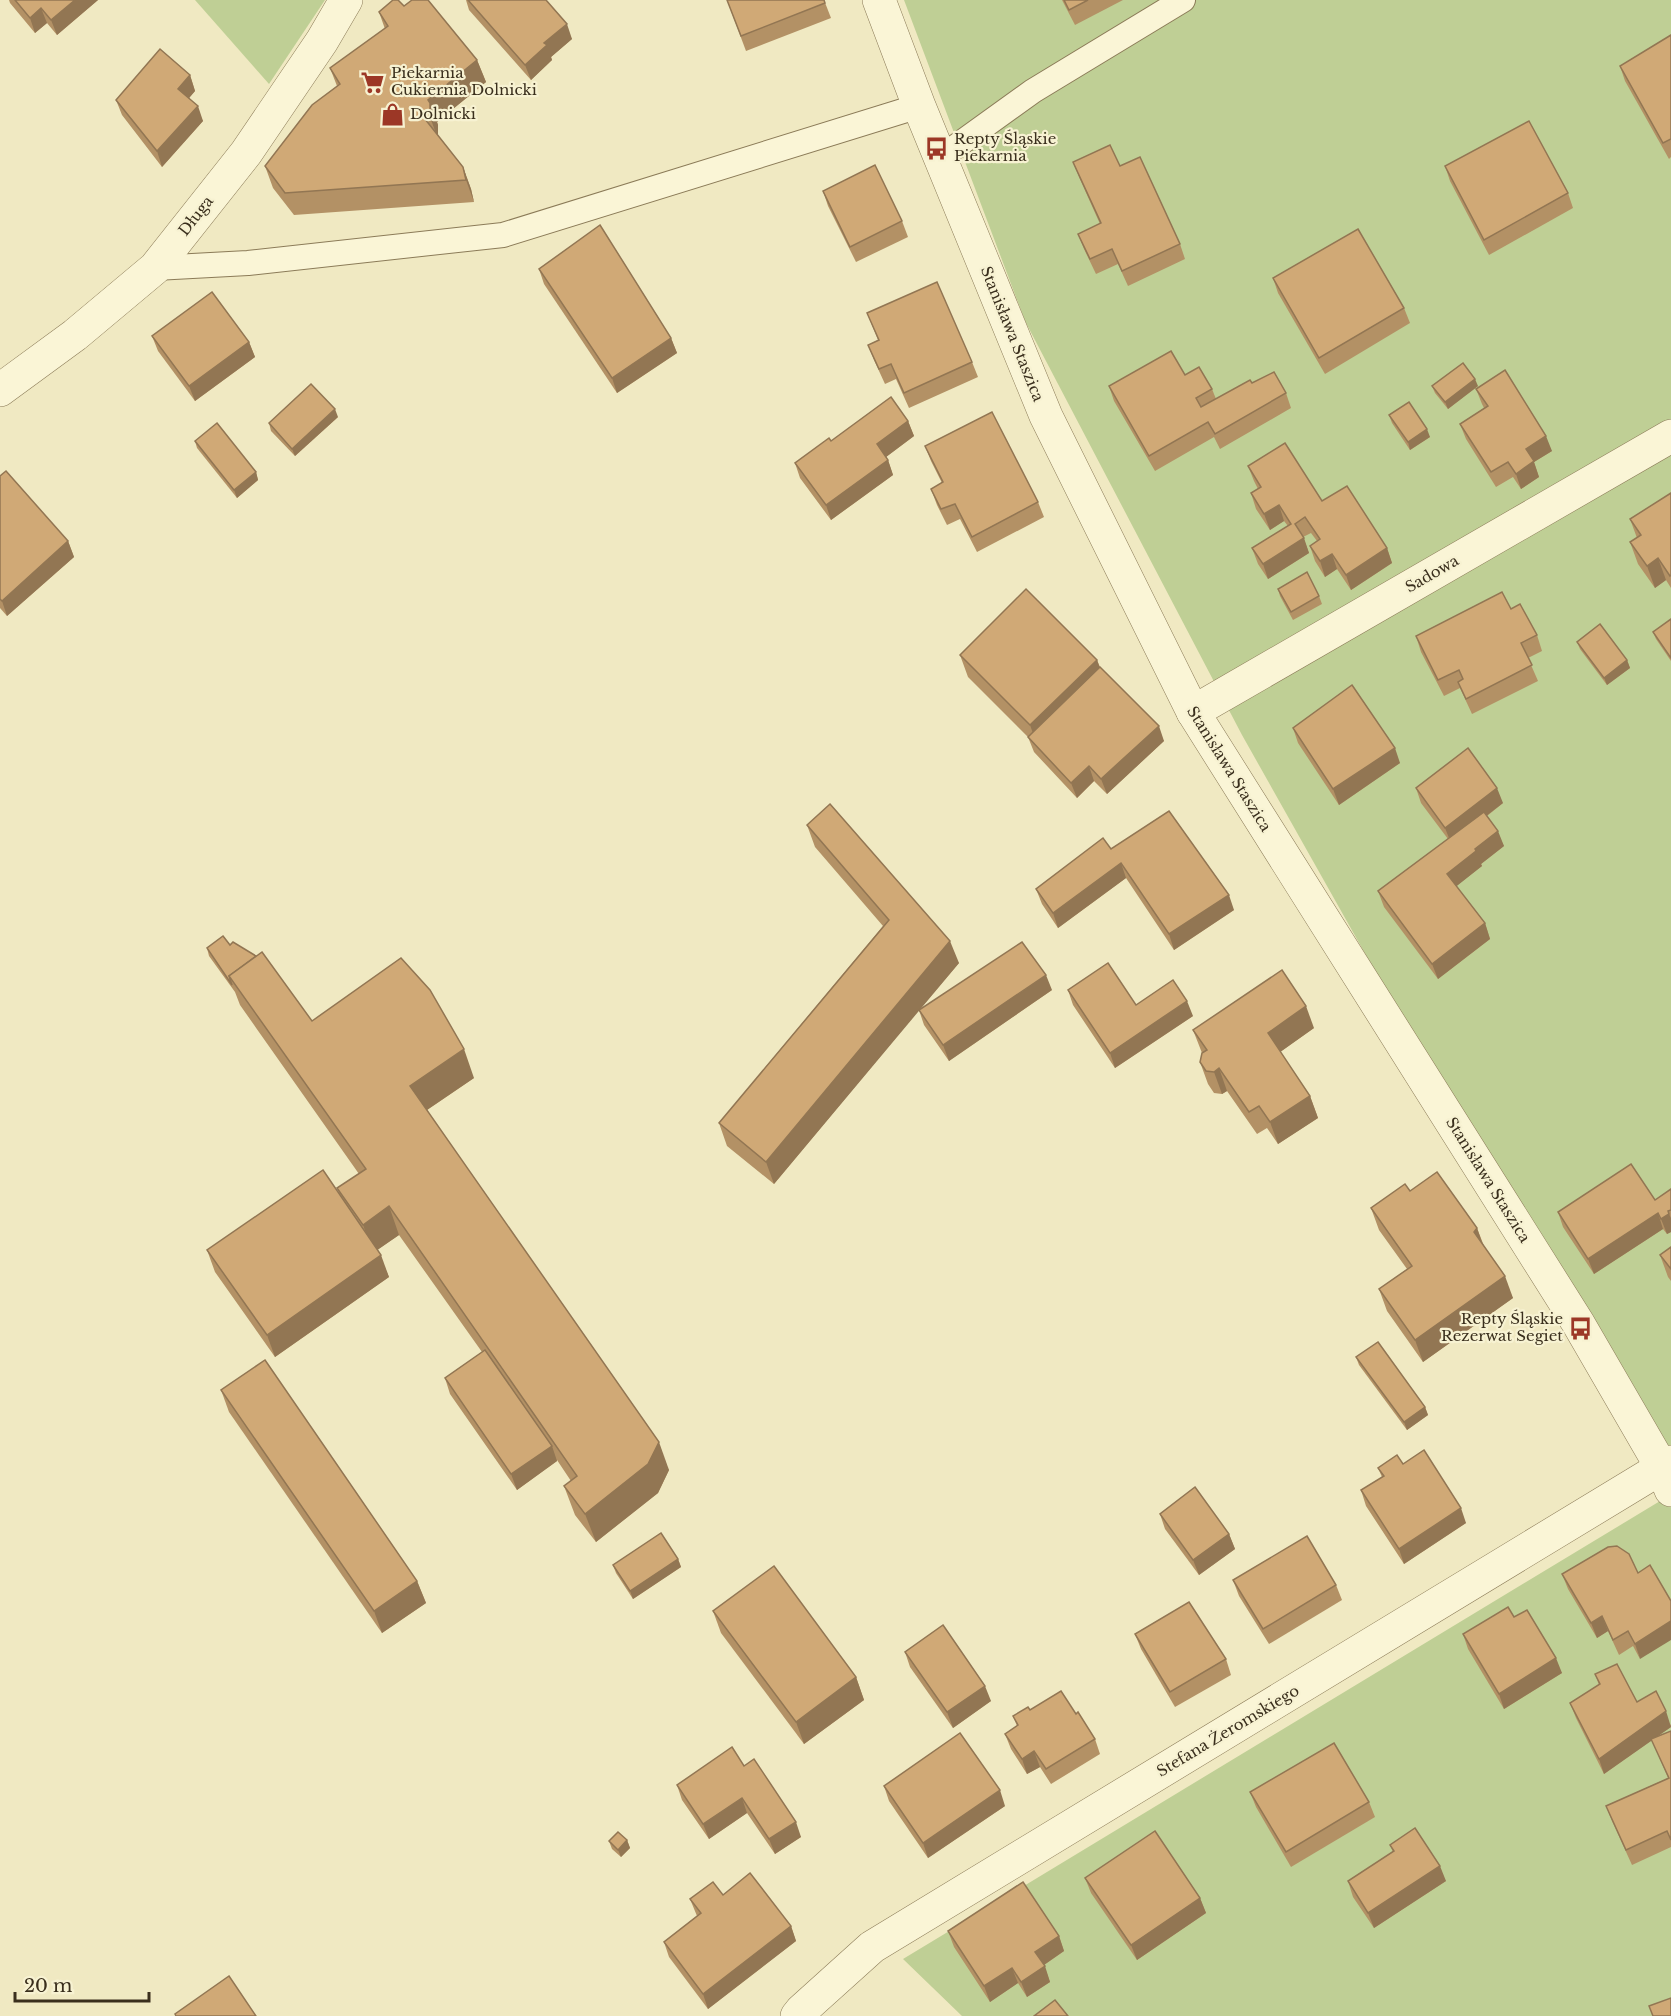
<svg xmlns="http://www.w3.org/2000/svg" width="1671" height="2016" font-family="'Libre Baskerville',serif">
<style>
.park{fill:#bfcf95}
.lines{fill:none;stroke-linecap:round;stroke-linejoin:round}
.service-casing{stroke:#8b7b58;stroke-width:26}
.minor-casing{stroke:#8b7b58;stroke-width:34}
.service{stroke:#faf5d6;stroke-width:24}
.minor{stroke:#faf5d6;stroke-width:33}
.wall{fill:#b39165}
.shaded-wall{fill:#927653}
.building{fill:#d0a976;stroke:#927653;stroke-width:1.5}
.labels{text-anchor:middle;stroke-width:4.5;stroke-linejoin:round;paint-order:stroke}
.poi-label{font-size:15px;fill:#3a2f1d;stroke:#f7f2d2;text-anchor:start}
.street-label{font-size:15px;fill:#3a2f1d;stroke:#f7f2d2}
</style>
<rect width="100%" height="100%" fill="#f0e9c2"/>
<g class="park">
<polygon points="195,0 325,0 269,84"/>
<polygon points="904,0 1671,0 1671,2016 962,2016 903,1959 1670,1495 1242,735 1025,321"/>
</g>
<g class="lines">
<defs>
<g id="service">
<polyline points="940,158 1033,91 1183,0"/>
<polyline points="155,268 248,263 503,235 919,106"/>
</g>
<g id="minor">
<polyline points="879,0 919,106 1046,416 1193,712 1578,1323 1662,1468 1671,1490"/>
<polyline points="0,390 75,335 155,268 246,153 322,41 346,0"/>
<polyline points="1193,712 1671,436"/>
<polyline points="797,2016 801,2011 872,1947 1671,1462"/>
</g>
</defs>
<use href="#service" class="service-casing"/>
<use href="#minor" class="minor-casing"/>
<use href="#service" class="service"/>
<use href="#minor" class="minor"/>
</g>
<g class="wall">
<polygon points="9,0 98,0 57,35 47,23 35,33 10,3"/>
<polygon points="466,0 546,0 572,39 551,57 552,60 531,80 469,10"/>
<polygon points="727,0 824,0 831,18 746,51"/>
<polygon points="1062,0 1123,0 1075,25"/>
<polygon points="404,6 477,60 486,82 437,122 438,125 438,136 463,167 471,189 474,202 294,215 273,188 265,166 337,86 330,68 385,29 379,12"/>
<polygon points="1671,35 1671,157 1669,159 1625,81 1620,66"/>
<polygon points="190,75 195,91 189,98 203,121 162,167 122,115 116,100"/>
<polygon points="1073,162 1120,166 1180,244 1185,259 1128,286 1118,264 1096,274 1084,249 1078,234 1100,224 1079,177"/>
<polygon points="1445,166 1568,193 1573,208 1489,255 1450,181"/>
<polygon points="823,191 902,221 908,237 856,262 828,206"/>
<polygon points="539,269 671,338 677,353 617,393 544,284"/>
<polygon points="1273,278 1404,308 1410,323 1325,374 1278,293"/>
<polygon points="867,313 972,362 978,377 909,408 896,379 885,384 874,360 868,345 878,340"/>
<polygon points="152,336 249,342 255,357 195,401 158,351"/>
<polygon points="1185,375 1212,389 1216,399 1252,383 1286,393 1291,408 1220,449 1214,437 1155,471 1114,401 1109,386"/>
<polygon points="1432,386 1478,386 1448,409 1435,393"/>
<polygon points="1476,389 1552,451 1534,462 1539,477 1521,489 1513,477 1496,487 1466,439 1460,424 1484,408 1482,404"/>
<polygon points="1389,415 1430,437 1410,450 1392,423"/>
<polygon points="338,417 295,456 271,431 269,423"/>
<polygon points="908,421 914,436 886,457 888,460 893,475 831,520 800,478 795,463 831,441"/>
<polygon points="195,441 256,472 258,480 237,498 197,448"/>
<polygon points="925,446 1038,502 1044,517 977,552 960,519 947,525 937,505 931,489 942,483 931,461"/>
<polygon points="1248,466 1322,501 1387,548 1392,563 1351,590 1337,569 1325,577 1315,561 1310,546 1317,541 1311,533 1303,537 1309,553 1268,579 1258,564 1252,548 1288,526 1284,521 1270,530 1256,509 1251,493 1258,489 1254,481"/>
<polygon points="0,476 68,541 74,557 7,616 0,608"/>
<polygon points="1671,493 1671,588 1666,580 1655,588 1638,564 1630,542 1637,538 1630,519"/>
<polygon points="1278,589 1319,596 1322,604 1293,620 1280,596"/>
<polygon points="1511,609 1537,635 1542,651 1528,658 1538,681 1472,714 1460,688 1444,696 1421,652 1416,636"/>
<polygon points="1671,619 1671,661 1656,639 1653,632"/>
<polygon points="1577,642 1627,660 1630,668 1607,685 1580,649"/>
<polygon points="960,655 1097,660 1100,667 1164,741 1107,794 1094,781 1077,798 1034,752 1028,737 968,677"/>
<polygon points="1293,728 1400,763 1339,805 1298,743"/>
<polygon points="1416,788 1503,803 1487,816 1504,846 1481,864 1482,866 1456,886 1485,923 1490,939 1438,979 1384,907 1378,891 1448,839 1421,803"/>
<polygon points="807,825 959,963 920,1009 1052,990 949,1061 924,1025 919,1010 774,1184 727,1146 719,1123 883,926 815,847"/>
<polygon points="1111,849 1234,910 1174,950 1126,878 1058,928 1042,904 1036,889"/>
<polygon points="230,945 312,1021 474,1078 427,1110 669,1470 658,1493 596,1542 575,1515 564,1486 571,1481 557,1460 557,1461 517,1490 450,1394 445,1378 482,1352 399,1235 377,1250 389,1277 275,1357 215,1272 207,1250 340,1196 337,1188 359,1174 240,1005 235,992 209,956 207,948"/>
<polygon points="1068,990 1136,1005 1193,1016 1115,1068 1073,1005"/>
<polygon points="1314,1028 1280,1052 1310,1096 1318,1118 1278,1144 1267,1128 1257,1134 1227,1091 1222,1094 1214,1093 1208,1084 1200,1062 1202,1053 1193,1030"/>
<polygon points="1671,1189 1671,1232 1667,1234 1663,1229 1594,1274 1563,1227 1558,1212 1655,1200"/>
<polygon points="1410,1191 1477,1228 1484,1246 1513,1298 1423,1362 1387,1311 1379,1289 1407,1269 1379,1230 1371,1208"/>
<polygon points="1671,1247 1671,1281 1668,1277 1660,1255"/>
<polygon points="1356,1357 1425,1407 1428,1415 1407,1430 1359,1365"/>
<polygon points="221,1390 417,1581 426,1603 382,1633 229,1412"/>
<polygon points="1403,1464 1466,1523 1404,1564 1366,1506 1361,1490 1382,1477 1378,1468"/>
<polygon points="1160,1514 1229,1534 1235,1549 1199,1575 1165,1529"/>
<polygon points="1608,1547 1640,1659 1633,1646 1619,1655 1608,1631 1597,1638 1568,1589 1562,1574"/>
<polygon points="678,1559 681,1567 633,1599 616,1573 613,1565"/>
<polygon points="1233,1580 1336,1585 1342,1600 1269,1644 1239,1596"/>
<polygon points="713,1611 856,1677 864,1700 804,1744 721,1633"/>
<polygon points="1514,1617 1562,1673 1504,1709 1468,1649 1463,1634"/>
<polygon points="1135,1634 1226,1659 1231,1675 1175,1707 1141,1649"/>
<polygon points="905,1652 991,1701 953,1728 910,1667"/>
<polygon points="1595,1674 1671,1725 1671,1727 1656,1737 1671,1731 1671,1847 1632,1865 1612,1821 1606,1806 1668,1778 1652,1740 1604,1774 1576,1718 1570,1703 1599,1685"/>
<polygon points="1030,1710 1076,1714 1095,1739 1100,1754 1051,1784 1040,1767 1027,1774 1011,1749 1005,1734 1017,1726 1013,1716"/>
<polygon points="744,1766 801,1837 775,1854 747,1813 709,1839 682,1800 677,1785"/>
<polygon points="884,1786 1005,1806 928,1858 889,1801"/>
<polygon points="1250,1792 1369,1802 1375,1817 1291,1867 1256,1807"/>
<polygon points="627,1840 630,1848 621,1857 612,1849 609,1841"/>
<polygon points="1390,1845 1446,1881 1374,1928 1353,1897 1348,1881 1393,1852"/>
<polygon points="1085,1878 1200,1898 1206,1913 1137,1960 1091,1893"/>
<polygon points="723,1895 791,1926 796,1941 708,2009 669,1957 664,1942 697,1916 690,1899"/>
<polygon points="948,1931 1059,1936 1064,1951 1044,1965 1050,1982 1027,1997 1018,1983 990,2002 954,1947"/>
</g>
<g class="shaded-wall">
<polygon points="75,0 98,0 57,35 51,20"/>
<polygon points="41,8 47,23 35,33 30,18"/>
<polygon points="567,24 572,39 551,57 552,60 531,80 525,65 544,43"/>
<polygon points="477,60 486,82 437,122 438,125 438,139 430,117 428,100"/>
<polygon points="190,75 195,91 184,104 178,89"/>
<polygon points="198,106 203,121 162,167 157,151"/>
<polygon points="463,167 471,189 474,202 466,180"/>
<polygon points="671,338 677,353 617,393 612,378"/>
<polygon points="249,342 255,357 195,401 189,386"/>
<polygon points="1475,379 1478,386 1448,409 1445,402"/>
<polygon points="335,409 338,417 295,456 292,449"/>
<polygon points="908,421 914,436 882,460 877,444"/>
<polygon points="1427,429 1430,437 1410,450 1408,442"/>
<polygon points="1546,436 1552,451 1534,462 1539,477 1521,489 1516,474 1526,449"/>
<polygon points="888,460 893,475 831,520 826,505"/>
<polygon points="256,472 258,480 237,498 234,490"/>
<polygon points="1279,505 1284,521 1270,530 1264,514"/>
<polygon points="1304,538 1309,553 1268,579 1263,564"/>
<polygon points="68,541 74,557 7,616 2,601"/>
<polygon points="1387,548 1392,563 1351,590 1346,575"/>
<polygon points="1332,554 1337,569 1325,577 1320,561"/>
<polygon points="1658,558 1666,580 1655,588 1647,566"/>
<polygon points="1097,660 1105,682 1038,747 1030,725"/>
<polygon points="1627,660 1630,668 1607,685 1604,678"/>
<polygon points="1159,726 1164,741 1107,794 1101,779"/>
<polygon points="1395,748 1400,763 1339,805 1333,789"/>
<polygon points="1089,766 1094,781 1077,798 1071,783"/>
<polygon points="1497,788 1503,803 1451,843 1445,828"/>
<polygon points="1498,831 1504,846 1481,864 1482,866 1453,889 1447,874 1475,849"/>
<polygon points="1121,863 1126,878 1058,928 1053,913"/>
<polygon points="1229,895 1234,910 1174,950 1169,934"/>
<polygon points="1485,923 1490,939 1438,979 1432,964"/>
<polygon points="950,941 959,963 774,1184 766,1162"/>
<polygon points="1046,975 1052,990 949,1061 943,1045"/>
<polygon points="1187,1001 1193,1016 1115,1068 1110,1053"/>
<polygon points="1306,1006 1314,1028 1276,1055 1268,1033"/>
<polygon points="464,1049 474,1078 421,1114 410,1086"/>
<polygon points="1219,1068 1227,1091 1222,1094 1214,1072"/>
<polygon points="1310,1096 1318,1118 1278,1144 1270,1122"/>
<polygon points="389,1206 399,1235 373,1253 363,1225"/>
<polygon points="1658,1213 1663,1229 1594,1274 1588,1259"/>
<polygon points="1669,1214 1671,1218 1671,1232 1667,1234 1661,1219"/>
<polygon points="1477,1228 1485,1251 1474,1232"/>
<polygon points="381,1255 389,1277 275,1357 267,1335"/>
<polygon points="1505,1276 1513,1298 1423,1362 1415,1340"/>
<polygon points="1425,1407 1428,1415 1407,1430 1404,1422"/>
<polygon points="659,1442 669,1470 658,1493 596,1542 585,1514"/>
<polygon points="552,1446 557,1461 517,1490 511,1474"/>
<polygon points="1461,1508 1466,1523 1404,1564 1399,1549"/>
<polygon points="1229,1534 1235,1549 1199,1575 1193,1560"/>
<polygon points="678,1559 681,1567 633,1599 630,1591"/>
<polygon points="417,1581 426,1603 382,1633 374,1611"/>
<polygon points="1602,1616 1608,1631 1597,1638 1591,1623"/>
<polygon points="1671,1621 1671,1640 1640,1659 1635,1644"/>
<polygon points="1556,1658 1562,1673 1504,1709 1499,1694"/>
<polygon points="856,1677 864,1700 804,1744 796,1722"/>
<polygon points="985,1686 991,1701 953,1728 947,1712"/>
<polygon points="1666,1711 1671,1727 1604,1774 1599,1759"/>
<polygon points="1034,1751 1040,1767 1027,1774 1022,1759"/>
<polygon points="1000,1790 1005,1806 928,1858 923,1843"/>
<polygon points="742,1798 747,1813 709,1839 703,1824"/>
<polygon points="796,1822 801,1837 775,1854 769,1839"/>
<polygon points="627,1840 630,1848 621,1857 618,1850"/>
<polygon points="1440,1866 1446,1881 1374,1928 1368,1913"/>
<polygon points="1200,1898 1206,1913 1137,1960 1131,1945"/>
<polygon points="791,1926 796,1941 708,2009 703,1994"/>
<polygon points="1059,1936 1064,1951 1041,1967 1035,1952"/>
<polygon points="1045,1966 1050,1982 1027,1997 1021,1982"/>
<polygon points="1012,1968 1018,1983 990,2002 984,1986"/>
</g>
<g class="building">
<polygon points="15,0 75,0 51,20 41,8 30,18"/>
<polygon points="393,0 398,0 404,6 412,0 428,0 477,60 428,100 430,103 430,117 425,119 463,167 466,180 285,193 265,166 312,105 340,84 330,68 388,26 379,12"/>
<polygon points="468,0 546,0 567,24 544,43 547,45 525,65"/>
<polygon points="727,0 824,0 825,3 741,36"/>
<polygon points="1064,0 1088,0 1069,10"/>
<polygon points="1671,35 1671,139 1663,143 1620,66"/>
<polygon points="160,49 190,75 178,89 198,106 157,151 116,100"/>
<polygon points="1529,121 1568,193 1484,240 1445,166"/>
<polygon points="1110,145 1120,166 1140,157 1180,244 1122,271 1112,249 1090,259 1078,234 1101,223 1073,162"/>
<polygon points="875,165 902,221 850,247 823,191"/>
<polygon points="600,225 671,338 612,378 539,269"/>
<polygon points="1358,229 1404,308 1319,358 1273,278"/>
<polygon points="937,282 972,362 904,393 891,364 879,369 868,345 879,340 867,313"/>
<polygon points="212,292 249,342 189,386 152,336"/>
<polygon points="1171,351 1185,375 1199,367 1212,389 1196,398 1201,407 1250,380 1252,383 1274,372 1286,393 1215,434 1208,422 1149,456 1109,386"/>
<polygon points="1463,363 1475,379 1445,402 1432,386"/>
<polygon points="1505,370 1546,436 1526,449 1534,461 1516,474 1508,462 1491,472 1460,424 1488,406 1476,389"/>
<polygon points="311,384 335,409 292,449 269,423"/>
<polygon points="891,397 908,421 877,444 888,460 826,505 795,463 829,438 831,441"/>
<polygon points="1409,402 1427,429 1408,442 1389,415"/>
<polygon points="992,412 1038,502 972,537 955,504 941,509 931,489 943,482 925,446"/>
<polygon points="217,423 256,472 234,490 195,441"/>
<polygon points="1285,443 1322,501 1347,486 1387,548 1346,575 1332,554 1320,561 1310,546 1320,539 1305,517 1295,524 1304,538 1263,564 1252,548 1291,524 1279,505 1264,514 1251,493 1261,487 1248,466"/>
<polygon points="6,471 68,541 2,601 0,599 0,476"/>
<polygon points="1671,493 1671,575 1670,576 1658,558 1647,566 1630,542 1641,535 1630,519"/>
<polygon points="1307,572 1319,596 1291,612 1278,589"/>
<polygon points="1026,589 1097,660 1030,725 960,655"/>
<polygon points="1502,592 1511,609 1520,604 1537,635 1521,643 1532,665 1466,699 1458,682 1463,679 1459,670 1438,680 1416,636"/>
<polygon points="1671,619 1671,658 1653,632"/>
<polygon points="1600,624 1627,660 1604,678 1577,642"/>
<polygon points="1100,667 1159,726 1101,779 1089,766 1071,783 1028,737"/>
<polygon points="1352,685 1395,748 1333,789 1293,728"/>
<polygon points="1468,748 1497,788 1445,828 1416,788"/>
<polygon points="830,804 950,941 766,1162 719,1123 889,920 807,825"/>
<polygon points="1169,811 1229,895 1169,934 1121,863 1053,913 1036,889 1103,838 1111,849"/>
<polygon points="1484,812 1498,831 1475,849 1476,851 1447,874 1485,923 1432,964 1378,891"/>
<polygon points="223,936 230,945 233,942 256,956 229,976 232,985 207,948"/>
<polygon points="1022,942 1046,975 943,1045 919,1010"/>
<polygon points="262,952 312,1021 401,958 430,990 464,1049 410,1086 659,1442 648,1464 585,1514 564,1486 577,1476 389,1206 363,1225 337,1188 366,1169 229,976"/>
<polygon points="1108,963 1136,1005 1173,980 1187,1001 1110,1053 1068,990"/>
<polygon points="1282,970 1306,1006 1268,1033 1310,1096 1270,1122 1259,1106 1249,1112 1219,1068 1214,1072 1206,1071 1200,1062 1202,1053 1207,1050 1193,1030"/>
<polygon points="1631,1164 1655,1200 1671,1189 1671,1210 1668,1211 1669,1214 1661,1219 1658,1213 1588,1259 1558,1212"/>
<polygon points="323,1170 381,1255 267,1335 207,1250"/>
<polygon points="1437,1172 1477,1228 1474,1232 1505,1276 1415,1340 1379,1289 1412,1266 1371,1208 1405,1184 1410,1191"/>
<polygon points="1671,1247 1671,1269 1660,1255"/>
<polygon points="1378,1342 1425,1407 1404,1422 1356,1357"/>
<polygon points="485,1350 552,1446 511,1474 445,1378"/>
<polygon points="265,1360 417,1581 374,1611 221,1390"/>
<polygon points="1424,1450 1461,1508 1399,1549 1361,1490 1384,1476 1378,1468 1397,1455 1403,1464"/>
<polygon points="1195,1487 1229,1534 1193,1560 1160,1514"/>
<polygon points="661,1533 678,1559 630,1591 613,1565"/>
<polygon points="1307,1536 1336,1585 1263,1629 1233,1580"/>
<polygon points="1617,1546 1629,1554 1638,1573 1650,1565 1671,1601 1671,1621 1635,1644 1628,1631 1613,1640 1602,1616 1591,1623 1562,1574 1608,1547"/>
<polygon points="774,1566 856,1677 796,1722 713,1611"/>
<polygon points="1189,1602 1226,1659 1170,1692 1135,1634"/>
<polygon points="1508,1607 1514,1617 1527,1610 1556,1658 1499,1694 1463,1634"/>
<polygon points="943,1625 985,1686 947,1712 905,1652"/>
<polygon points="1617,1664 1637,1702 1656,1691 1666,1711 1599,1759 1570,1703 1600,1684 1595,1674"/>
<polygon points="1061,1691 1076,1714 1078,1712 1095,1739 1046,1769 1034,1751 1022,1759 1005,1734 1018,1725 1013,1716 1028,1707 1030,1710"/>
<polygon points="1671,1731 1671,1840 1667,1831 1626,1850 1606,1806 1669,1778 1651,1739"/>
<polygon points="960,1733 1000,1790 923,1843 884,1786"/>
<polygon points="1334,1743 1369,1802 1286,1852 1250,1792"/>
<polygon points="732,1747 744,1766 754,1759 796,1822 769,1839 742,1798 703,1824 677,1785"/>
<polygon points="1415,1828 1440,1866 1368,1913 1348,1881 1394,1851 1390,1845"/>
<polygon points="1155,1831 1200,1898 1131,1945 1085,1878"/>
<polygon points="618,1832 627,1840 618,1850 609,1841"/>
<polygon points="750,1873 791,1926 703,1994 664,1942 701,1913 690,1899 713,1882 723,1895"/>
<polygon points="1023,1882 1059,1936 1035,1952 1045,1966 1021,1982 1012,1968 984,1986 948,1931"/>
<polygon points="229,1976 256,2016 176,2016 175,2014"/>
<polygon points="1671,1998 1671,2016 1653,2016 1649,2006"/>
<polygon points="1055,2000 1068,2016 1034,2016"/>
</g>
<defs>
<symbol id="supermarket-bare" viewBox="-9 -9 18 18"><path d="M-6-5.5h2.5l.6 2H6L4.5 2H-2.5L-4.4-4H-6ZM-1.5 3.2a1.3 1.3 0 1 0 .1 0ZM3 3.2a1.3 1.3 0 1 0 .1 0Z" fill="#9c3726" stroke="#f7f2d2" stroke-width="2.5" paint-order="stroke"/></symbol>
<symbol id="shop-bare" viewBox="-9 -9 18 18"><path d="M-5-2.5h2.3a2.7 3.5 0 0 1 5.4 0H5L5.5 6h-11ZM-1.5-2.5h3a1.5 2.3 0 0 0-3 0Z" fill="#9c3726" stroke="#f7f2d2" stroke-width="2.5" paint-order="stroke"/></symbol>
<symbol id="bus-bare" viewBox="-9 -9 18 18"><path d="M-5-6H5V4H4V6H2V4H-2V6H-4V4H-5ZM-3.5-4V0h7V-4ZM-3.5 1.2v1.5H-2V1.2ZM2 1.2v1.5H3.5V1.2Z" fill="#9c3726" stroke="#f7f2d2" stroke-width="2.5" paint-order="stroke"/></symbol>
</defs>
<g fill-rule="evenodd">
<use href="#supermarket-bare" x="356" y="66" width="33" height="33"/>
<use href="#shop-bare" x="376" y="98" width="33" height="33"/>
<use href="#bus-bare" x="920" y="132" width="33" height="33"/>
<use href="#bus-bare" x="1564" y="1312" width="33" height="33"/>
</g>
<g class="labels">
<g class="poi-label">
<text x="391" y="78">Piekarnia<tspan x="391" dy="17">Cukiernia Dolnicki</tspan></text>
<text x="410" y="119">Dolnicki</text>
<text x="954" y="144">Repty Śląskie<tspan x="954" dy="17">Piekarnia</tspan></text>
<text x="1563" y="1324" text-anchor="end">Repty Śląskie<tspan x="1563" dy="17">Rezerwat Segiet</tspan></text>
</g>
<g class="street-label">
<text transform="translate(196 216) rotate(-52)" y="5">Długa</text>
<text transform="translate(1012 334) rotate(68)" y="5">Stanisława Staszica</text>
<text transform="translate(1432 574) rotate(-30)" y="5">Sadowa</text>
<text transform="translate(1229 769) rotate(58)" y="5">Stanisława Staszica</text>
<text transform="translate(1488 1180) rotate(58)" y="5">Stanisława Staszica</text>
<text transform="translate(1228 1731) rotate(-31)" y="5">Stefana Żeromskiego</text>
</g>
</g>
<path d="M15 1992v9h134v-9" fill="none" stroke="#3a2f1d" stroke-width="3"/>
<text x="24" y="1992" font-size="18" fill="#3a2f1d" stroke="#f7f2d2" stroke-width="4.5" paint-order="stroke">20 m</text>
</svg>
